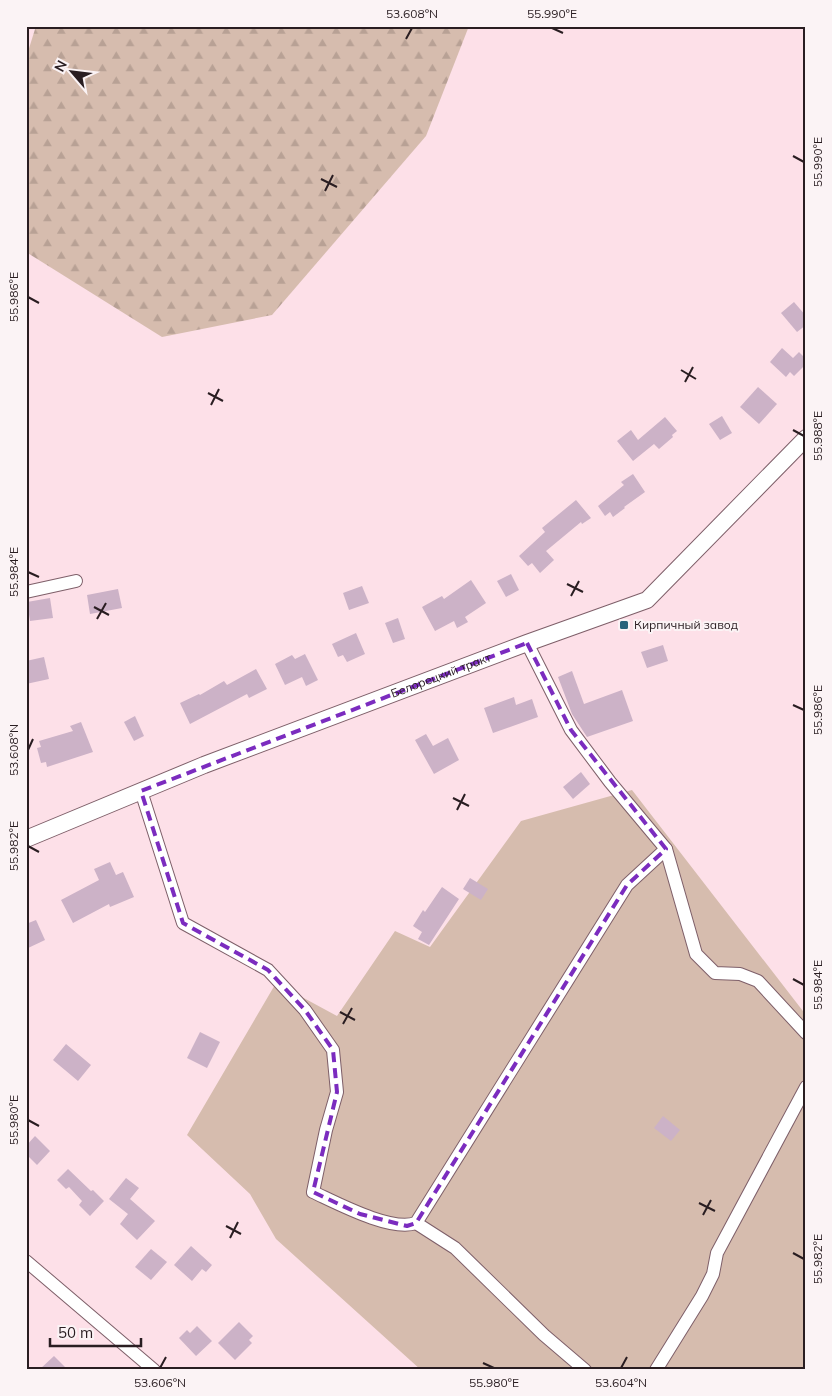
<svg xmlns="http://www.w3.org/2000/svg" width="832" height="1396" font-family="Mulish,sans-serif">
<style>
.forest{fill:url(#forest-firs)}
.green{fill:#d6bcae}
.building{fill:#ccb2c7}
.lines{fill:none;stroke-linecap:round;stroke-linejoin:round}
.minor-casing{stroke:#7e5f69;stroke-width:14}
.tertiary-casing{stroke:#7e5f69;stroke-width:18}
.minor{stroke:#fff;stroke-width:12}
.tertiary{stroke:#fff;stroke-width:16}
.marked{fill:none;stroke:#7b2cbf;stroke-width:4;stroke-dasharray:10 6;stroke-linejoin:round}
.ticks{fill:none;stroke:#291d21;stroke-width:2}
.poi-dot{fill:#28647c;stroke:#fbf3f5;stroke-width:2}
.labels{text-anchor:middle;stroke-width:4;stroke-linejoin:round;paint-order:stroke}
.poi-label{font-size:12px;fill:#291d21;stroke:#fbf3f5;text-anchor:start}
.street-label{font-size:12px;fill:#291d21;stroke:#fbf3f5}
.neatline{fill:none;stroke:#291d21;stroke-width:2}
.ticks-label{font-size:12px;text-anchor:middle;fill:#291d21}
</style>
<defs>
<pattern id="forest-firs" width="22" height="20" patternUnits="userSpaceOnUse" patternTransform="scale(1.25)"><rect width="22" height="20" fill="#d6bcae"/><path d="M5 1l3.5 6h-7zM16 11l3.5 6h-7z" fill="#b8a195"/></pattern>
</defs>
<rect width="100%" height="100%" fill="#fde0e8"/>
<polygon class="forest" points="36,26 469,26 426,136 272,315 162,337 26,252 26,58"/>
<polygon class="green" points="632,790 806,1015 806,1370 421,1370 276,1239 250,1194 187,1135 276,983 337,1016 395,931 430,947 521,821"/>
<g class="building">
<polygon points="794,302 806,316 806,325 797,332 781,313"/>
<polygon points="782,348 793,358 799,352 806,359 806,364 794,376 790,372 786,377 770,362"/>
<polygon points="758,387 777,404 759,424 740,407"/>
<polygon points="722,416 732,433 720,440 709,424"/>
<polygon points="665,417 677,431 672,435 673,437 659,449 654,444 633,461 617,441 631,430 638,440"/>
<polygon points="633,474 645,492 624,507 625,508 613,517 610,512 605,516 598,506 624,485 621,482"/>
<polygon points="576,500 591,518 582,524 581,522 546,551 554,560 540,573 532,563 528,566 519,556 545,532 542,528"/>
<polygon points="511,574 519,590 506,597 497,581"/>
<polygon points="471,580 486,603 465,617 468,622 457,628 454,621 435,631 422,607 442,596 444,599"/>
<polygon points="362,586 369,603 349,610 343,593"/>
<polygon points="118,589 122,608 90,614 87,595"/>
<polygon points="50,598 53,618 30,621 27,602"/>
<polygon points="398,618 405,639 393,643 385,623"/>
<polygon points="356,633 365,654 347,662 343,655 338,657 332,644"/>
<polygon points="663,645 668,661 647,668 641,652"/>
<polygon points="305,654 318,680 306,686 302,677 285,685 275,664 292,655 295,659"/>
<polygon points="44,657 49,679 26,684 26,661"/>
<polygon points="256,669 267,689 249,698 247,694 190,724 180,703 199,694 200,695 224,681 227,685"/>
<polygon points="572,671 584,704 622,690 633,721 587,737 572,714 558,677"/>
<polygon points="514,697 516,705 532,699 538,717 493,733 484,708"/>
<polygon points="135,716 144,736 134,741 124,722"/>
<polygon points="81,722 93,752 47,767 46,762 41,763 37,748 41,747 39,741 73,731 70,726"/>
<polygon points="426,734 433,746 448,738 459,760 434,774 415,740"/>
<polygon points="581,772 590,784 573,799 563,787"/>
<polygon points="110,862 116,875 123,872 134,897 110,907 109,904 73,923 61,900 99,880 94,869"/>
<polygon points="470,878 488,889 481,900 463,889"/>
<polygon points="442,887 459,899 429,945 418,939 422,932 413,926 423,910 425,912"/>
<polygon points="36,920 45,940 26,949 26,924"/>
<polygon points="200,1032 220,1042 207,1068 187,1058"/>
<polygon points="66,1044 91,1065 78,1081 53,1060"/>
<polygon points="663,1116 680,1130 671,1141 654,1128"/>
<polygon points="35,1136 50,1151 37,1165 26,1154 26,1146"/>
<polygon points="68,1169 91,1191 93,1190 104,1201 90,1216 79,1205 82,1201 69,1187 66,1189 57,1180"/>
<polygon points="126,1178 139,1188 130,1199 155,1221 137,1240 120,1224 128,1214 109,1199"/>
<polygon points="191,1246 212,1265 206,1272 202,1269 192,1281 174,1265"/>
<polygon points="151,1249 167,1262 151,1280 135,1267"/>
<polygon points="239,1322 253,1336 249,1340 252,1343 235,1360 218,1343"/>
<polygon points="197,1326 212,1341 196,1356 179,1338 187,1330 190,1333"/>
<polygon points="54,1356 68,1370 39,1370"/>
</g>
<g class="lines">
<defs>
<g id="minor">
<polyline points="26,592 76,581"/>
<path d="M141,791l42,132 85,47 37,40 28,40 4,42 -11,38 -13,62c24,11 78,40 103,31l211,-338 39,-36 -56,-67 -39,-52 -44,-87"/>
<polyline points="666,849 696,954 715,973 740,974 758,981 806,1033"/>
<polyline points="416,1223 455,1248 544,1335 585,1370"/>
<polyline points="26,1261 154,1370"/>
<polyline points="656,1370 702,1296 713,1274 717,1253 806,1087"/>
</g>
<g id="tertiary">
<path id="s1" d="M26,839l178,-74 323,-122 120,-43 159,-162"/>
</g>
</defs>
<use href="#minor" class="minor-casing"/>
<use href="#tertiary" class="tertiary-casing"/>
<use href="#minor" class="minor"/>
<use href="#tertiary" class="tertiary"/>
</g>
<path class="marked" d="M527,643l44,87 95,119 -39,36 -211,338 -9,3 -47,-12 -47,-22 24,-100 -4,-42 -28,-40 -37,-40 -85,-47 -42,-132z"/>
<path class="ticks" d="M552,28l11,5M406,39l6,-11M793,156l11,6M321,179l16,8M325,191l8,-16M28,297l11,6M681,370l15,9M685,382l8,-15M208,393l15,8M211,405l8,-16M793,430l11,6M28,572l11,5M567,584l16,8M571,596l8,-15M94,607l15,8M97,619l9,-16M793,705l11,5M28,750l5,-11M453,798l16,8M457,810l8,-16M28,846l11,6M793,979l11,6M340,1012l15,8M343,1024l9,-16M28,1120l11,6M699,1203l16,8M703,1215l8,-15M226,1226l15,8M230,1238l8,-16M793,1253l11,6M483,1363l11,5M160,1368l6,-11M621,1368l6,-11"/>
<rect class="poi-dot" x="619" y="620" width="10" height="10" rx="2.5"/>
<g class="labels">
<g class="poi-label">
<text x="634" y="629">Кирпичный завод</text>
</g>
<g class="street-label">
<text dy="4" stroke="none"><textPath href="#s1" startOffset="446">Белорецкий тракт</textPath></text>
</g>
</g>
<rect width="832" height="1396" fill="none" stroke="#fbf3f5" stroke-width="55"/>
<g transform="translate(72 72) rotate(298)" stroke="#fbf3f5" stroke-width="4" paint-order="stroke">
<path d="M0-4L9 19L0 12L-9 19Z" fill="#291d21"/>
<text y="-8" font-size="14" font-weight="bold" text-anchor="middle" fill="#291d21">N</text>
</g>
<path d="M50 1338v8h91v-8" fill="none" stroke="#291d21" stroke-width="2.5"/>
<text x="58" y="1338" font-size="15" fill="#291d21" stroke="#fbf3f5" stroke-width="4" paint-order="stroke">50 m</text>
<rect x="28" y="28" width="776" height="1340" class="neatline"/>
<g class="ticks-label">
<text x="412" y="18">53.608°N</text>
<text x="552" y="18">55.990°E</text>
<text transform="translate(818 162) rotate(-90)" y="4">55.990°E</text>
<text transform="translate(14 297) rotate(-90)" y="4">55.986°E</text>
<text transform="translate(818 436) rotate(-90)" y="4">55.988°E</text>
<text transform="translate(14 572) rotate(-90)" y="4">55.984°E</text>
<text transform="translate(818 710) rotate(-90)" y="4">55.986°E</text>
<text transform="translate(14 750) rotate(-90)" y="4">53.608°N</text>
<text transform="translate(14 846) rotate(-90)" y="4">55.982°E</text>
<text transform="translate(818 985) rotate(-90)" y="4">55.984°E</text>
<text transform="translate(14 1120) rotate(-90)" y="4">55.980°E</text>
<text transform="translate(818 1259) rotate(-90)" y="4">55.982°E</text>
<text x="160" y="1387">53.606°N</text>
<text x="494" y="1387">55.980°E</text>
<text x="621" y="1387">53.604°N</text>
</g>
</svg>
